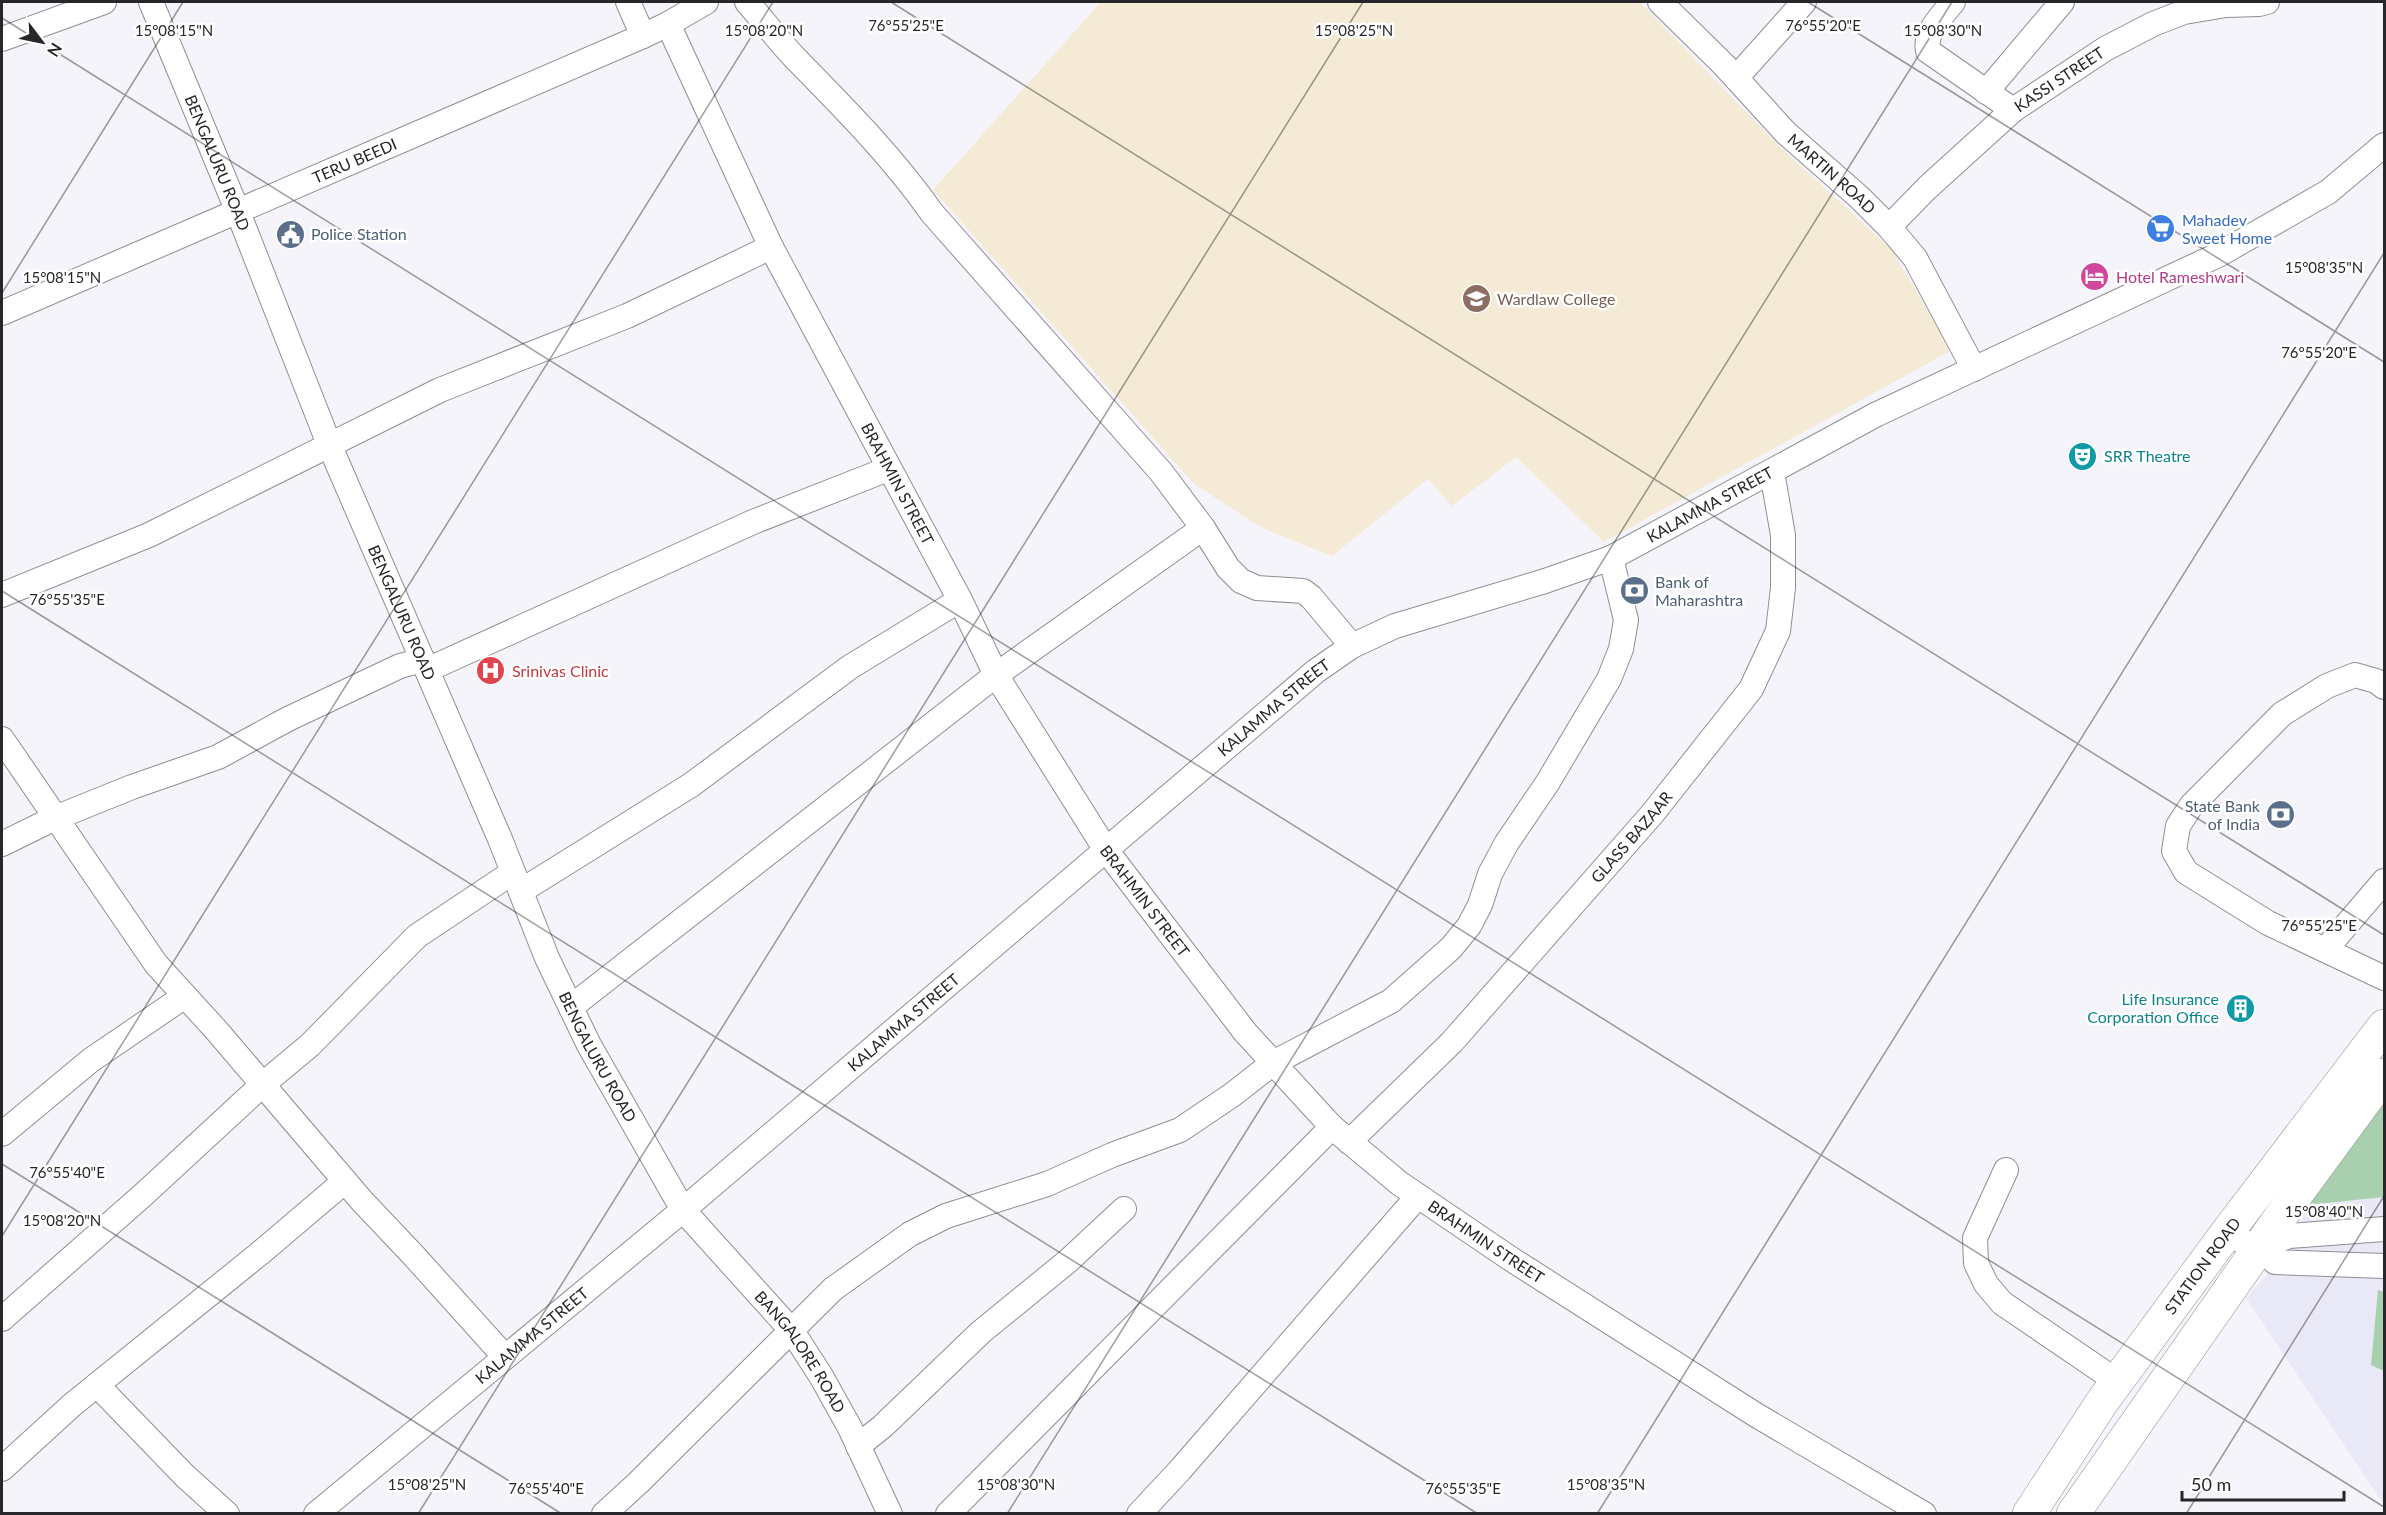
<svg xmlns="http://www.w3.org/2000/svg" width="2386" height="1515" font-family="Lato,sans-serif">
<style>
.built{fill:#e9e8f6}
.education{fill:#f4ead5}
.green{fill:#a8cfae}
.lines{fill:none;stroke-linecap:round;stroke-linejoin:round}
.minor-casing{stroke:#8e8e93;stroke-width:26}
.highway-casing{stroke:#8e8e93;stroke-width:34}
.minor{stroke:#fff;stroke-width:24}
.highway{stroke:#fff;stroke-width:33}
.ticks{fill:none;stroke:#272729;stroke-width:1.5;stroke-opacity:0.45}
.labels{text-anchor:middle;stroke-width:5;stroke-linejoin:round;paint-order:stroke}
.street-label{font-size:16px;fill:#272729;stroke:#fff}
.shop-label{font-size:16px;fill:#366cbe;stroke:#fff;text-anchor:start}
.service-label{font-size:16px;fill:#4e5e75;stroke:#fff;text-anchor:start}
.hotel-label{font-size:16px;fill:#b23c85;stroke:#fff;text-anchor:start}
.education-label{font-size:16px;fill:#785e54;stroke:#fff;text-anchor:start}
.culture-label{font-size:16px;fill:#0d838f;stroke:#fff;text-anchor:start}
.health-label{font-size:16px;fill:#be3a42;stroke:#fff;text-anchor:start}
.ticks-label{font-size:15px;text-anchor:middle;fill:#272729;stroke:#fff;stroke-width:5;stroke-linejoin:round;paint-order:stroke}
</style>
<rect width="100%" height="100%" fill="#f4f4fa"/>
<polygon class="built" points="2384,1100 2384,1505 2246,1298 2271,1270 2298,1230 2307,1205"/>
<polygon class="education" points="1101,2 1640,2 1779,146 1891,249 1952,350 1604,542 1516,457 1452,506 1428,479 1332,556 1262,528 1194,484 933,190"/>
<g class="green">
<polygon points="2384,1097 2384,1197 2307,1205"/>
<polygon points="2378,1290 2384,1292 2384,1371 2371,1365"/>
</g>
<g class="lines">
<defs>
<g id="minor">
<path id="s1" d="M151,2l87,210 91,232 171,395 47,119 42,87 94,165 109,121 29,45 29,52 40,86"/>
<polyline points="628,2 643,36"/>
<path d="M747,2c16,18 31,38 48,56 49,50 97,98 137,155l229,259 42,56 25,40 13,13 16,7 46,3 8,6 41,49"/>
<path id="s2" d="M1660,2l64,63 62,68 73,64 30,30 26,31 59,111"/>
<path d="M1953,2c-11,14 -29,30 -25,49l85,59"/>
<path id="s3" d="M668,24l103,223 189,353 36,75 110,175 139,182 87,95 67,56 112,76 245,156 168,99"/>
<polyline points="2,39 104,2"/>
<polyline points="1736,78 1804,2"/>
<polyline points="1986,92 2062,2"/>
<path id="s4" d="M1889,227l38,-39 86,-78 92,-61 48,-25 31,-12 42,-7 33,-1 8,-2"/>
<path id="s5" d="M2,313l641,-277 25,-12 38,-22"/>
<polyline points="2,595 149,535 440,390 627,316 771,247"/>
<polyline points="427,670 753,522 888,469"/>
<polyline points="2384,687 2376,681 2355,675 2327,686 2282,714 2191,806 2178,826 2174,851 2186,872 2268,923 2384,978"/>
<polyline points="2,739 156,964 217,1031 362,1201 415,1257 505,1357"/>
<polyline points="2,844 55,818 132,787 218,757 288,719 400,666 423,660"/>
<polyline points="521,891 691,785 850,667 960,600"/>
<polyline points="2325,950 2384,881"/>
<polyline points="571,1007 996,675 1203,528"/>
<polyline points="2,1134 91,1060 185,996"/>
<path id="s6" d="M1349,1142l103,-100 201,-229 98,-124 27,-58 5,-43v-53l-11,-63"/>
<polyline points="2006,1170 1975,1238 1976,1263 1986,1284 2002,1303 2118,1382"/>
<polyline points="2225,1235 2259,1247 2275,1262 2384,1266"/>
<polyline points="2259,1247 2289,1236 2384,1229"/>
<polyline points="2,1319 143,1195 262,1085 310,1045 417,936 513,872"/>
<polyline points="97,1385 185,1476 227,1514"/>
<polyline points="858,1446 883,1426 981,1332 1068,1261 1124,1209"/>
<polyline points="2,1469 72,1405 259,1254 345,1181"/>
<path id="s7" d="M316,1514l367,-304 633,-539 36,-25 43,-20 150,-45 66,-23 266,-144 343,-160 108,-62 56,-47"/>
<polyline points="604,1514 638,1483 833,1289 910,1234 946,1216 1047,1184 1112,1155 1180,1130 1232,1095 1273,1063 1391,1001 1451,948 1469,926 1480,905 1490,874 1506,844 1548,782 1609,679 1621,649 1626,620 1611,558"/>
<polyline points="948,1514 1332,1127"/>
<polyline points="1139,1514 1180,1470 1418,1196"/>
</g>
<g id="highway">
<path id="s8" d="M2029,1514l73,-112 123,-167 159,-209"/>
<polyline points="2073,1514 2293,1199 2384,1075"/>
</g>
</defs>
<use href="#minor" class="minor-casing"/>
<use href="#highway" class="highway-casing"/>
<use href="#minor" class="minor"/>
<use href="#highway" class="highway"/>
</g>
<path class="ticks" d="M891,2l1493,933M1808,2l576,360M2,18l2382,1489M2,293l181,-291M2,591l1476,923M2,1164l560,350M2,1236l771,-1234M418,1514l945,-1512M1007,1514l945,-1512M1597,1514l787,-1261M2186,1514l198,-318"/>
<defs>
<symbol id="supermarket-disc" viewBox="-11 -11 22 22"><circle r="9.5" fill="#3f7fe0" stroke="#fff"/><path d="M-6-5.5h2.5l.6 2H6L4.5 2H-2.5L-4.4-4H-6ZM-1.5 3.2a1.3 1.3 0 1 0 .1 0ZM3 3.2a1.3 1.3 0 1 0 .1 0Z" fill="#fff"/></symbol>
<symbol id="civic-disc" viewBox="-11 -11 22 22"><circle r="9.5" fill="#5c6f8a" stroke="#fff"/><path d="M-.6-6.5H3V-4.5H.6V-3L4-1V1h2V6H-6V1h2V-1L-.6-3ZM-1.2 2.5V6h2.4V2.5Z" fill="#fff"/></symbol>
<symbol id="hotel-disc" viewBox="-11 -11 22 22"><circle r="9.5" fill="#d1479c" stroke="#fff"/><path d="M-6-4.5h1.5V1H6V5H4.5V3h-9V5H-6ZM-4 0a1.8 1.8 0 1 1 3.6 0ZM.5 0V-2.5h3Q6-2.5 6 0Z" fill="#fff"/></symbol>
<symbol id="university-disc" viewBox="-11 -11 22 22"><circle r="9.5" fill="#8d6e63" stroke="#fff"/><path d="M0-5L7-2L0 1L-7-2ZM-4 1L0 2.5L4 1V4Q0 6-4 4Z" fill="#fff"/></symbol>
<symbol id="theatre-disc" viewBox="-11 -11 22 22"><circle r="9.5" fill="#0f9aa8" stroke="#fff"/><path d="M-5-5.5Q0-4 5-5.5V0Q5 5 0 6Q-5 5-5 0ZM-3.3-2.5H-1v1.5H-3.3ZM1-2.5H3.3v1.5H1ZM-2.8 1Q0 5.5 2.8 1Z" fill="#fff"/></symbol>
<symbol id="bank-disc" viewBox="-11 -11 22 22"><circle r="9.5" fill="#5c6f8a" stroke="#fff"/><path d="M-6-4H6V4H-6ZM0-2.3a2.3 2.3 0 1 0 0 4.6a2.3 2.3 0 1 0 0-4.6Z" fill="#fff"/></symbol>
<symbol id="hospital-disc" viewBox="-11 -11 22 22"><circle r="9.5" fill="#e0444e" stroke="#fff"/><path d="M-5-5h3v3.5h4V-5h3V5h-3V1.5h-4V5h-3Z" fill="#fff"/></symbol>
<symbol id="building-disc" viewBox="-11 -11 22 22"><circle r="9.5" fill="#0f9aa8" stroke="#fff"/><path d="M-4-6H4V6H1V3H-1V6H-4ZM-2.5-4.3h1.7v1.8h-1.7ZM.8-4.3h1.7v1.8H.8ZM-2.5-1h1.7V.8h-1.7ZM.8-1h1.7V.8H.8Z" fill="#fff"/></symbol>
</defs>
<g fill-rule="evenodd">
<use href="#supermarket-disc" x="2144" y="212" width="33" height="33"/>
<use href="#civic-disc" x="274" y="218" width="33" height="33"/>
<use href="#hotel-disc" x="2078" y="260" width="33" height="33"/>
<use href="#university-disc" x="1460" y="282" width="33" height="33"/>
<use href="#theatre-disc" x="2066" y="440" width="33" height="33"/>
<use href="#bank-disc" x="1618" y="574" width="33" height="33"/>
<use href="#hospital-disc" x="474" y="654" width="33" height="33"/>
<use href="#bank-disc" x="2264" y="798" width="33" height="33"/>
<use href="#building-disc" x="2224" y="992" width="33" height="33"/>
</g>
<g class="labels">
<g class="street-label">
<text dy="6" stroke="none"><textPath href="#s4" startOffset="226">KASSI STREET</textPath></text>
<text dy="6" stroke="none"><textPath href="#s5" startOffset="384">TERU BEEDI</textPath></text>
<text dy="6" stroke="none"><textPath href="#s1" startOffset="174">BENGALURU ROAD</textPath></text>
<text dy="6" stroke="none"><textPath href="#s2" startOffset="243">MARTIN ROAD</textPath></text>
<text dy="6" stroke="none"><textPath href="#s3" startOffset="514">BRAHMIN STREET</textPath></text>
<text dy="6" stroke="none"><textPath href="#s7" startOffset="1738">KALAMMA STREET</textPath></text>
<text dy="6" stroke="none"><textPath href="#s1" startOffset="660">BENGALURU ROAD</textPath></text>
<text dy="6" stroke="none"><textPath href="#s7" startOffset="1252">KALAMMA STREET</textPath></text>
<text dy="6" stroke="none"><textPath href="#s6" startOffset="416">GLASS BAZAAR</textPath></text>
<text dy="6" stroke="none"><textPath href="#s3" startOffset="1000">BRAHMIN STREET</textPath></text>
<text dy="6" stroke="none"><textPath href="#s7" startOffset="766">KALAMMA STREET</textPath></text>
<text dy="6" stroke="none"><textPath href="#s1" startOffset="1146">BENGALURU ROAD</textPath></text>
<text dy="6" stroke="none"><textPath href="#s3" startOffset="1486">BRAHMIN STREET</textPath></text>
<text dy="6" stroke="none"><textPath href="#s8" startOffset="303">STATION ROAD</textPath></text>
<text dy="6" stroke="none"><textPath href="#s7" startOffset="280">KALAMMA STREET</textPath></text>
<text dy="6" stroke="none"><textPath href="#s1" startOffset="1506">BANGALORE ROAD</textPath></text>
</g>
<g class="shop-label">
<text x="2182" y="226">Mahadev<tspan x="2182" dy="18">Sweet Home</tspan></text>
</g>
<g class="service-label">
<text x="311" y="240">Police Station</text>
<text x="1655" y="588">Bank of<tspan x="1655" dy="18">Maharashtra</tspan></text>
<text x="2260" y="812" text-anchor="end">State Bank<tspan x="2260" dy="18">of India</tspan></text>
</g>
<g class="hotel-label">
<text x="2116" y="283">Hotel Rameshwari</text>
</g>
<g class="education-label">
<text x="1497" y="305">Wardlaw College</text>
</g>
<g class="culture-label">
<text x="2104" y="462">SRR Theatre</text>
<text x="2219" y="1005" text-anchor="end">Life Insurance<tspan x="2219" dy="18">Corporation Office</tspan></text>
</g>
<g class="health-label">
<text x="512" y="677">Srinivas Clinic</text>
</g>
</g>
<g class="ticks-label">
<text x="1823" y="31">76°55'20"E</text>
<text x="906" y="31">76°55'25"E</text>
<text x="174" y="36">15°08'15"N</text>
<text x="764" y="36">15°08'20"N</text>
<text x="1354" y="36">15°08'25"N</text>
<text x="1943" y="36">15°08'30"N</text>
<text x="2324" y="273">15°08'35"N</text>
<text x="62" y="283">15°08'15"N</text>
<text x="2319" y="358">76°55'20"E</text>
<text x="67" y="605">76°55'35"E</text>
<text x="2319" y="931">76°55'25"E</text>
<text x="67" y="1178">76°55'40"E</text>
<text x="2324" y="1217">15°08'40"N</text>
<text x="62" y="1226">15°08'20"N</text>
<text x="427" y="1490">15°08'25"N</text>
<text x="1016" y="1490">15°08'30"N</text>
<text x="1606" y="1490">15°08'35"N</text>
<text x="546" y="1494">76°55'40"E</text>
<text x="1463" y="1494">76°55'35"E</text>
</g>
<rect width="2386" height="1515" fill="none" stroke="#272729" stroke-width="6"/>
<g transform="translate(42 42) rotate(122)" stroke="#ffffff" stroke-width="4.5" paint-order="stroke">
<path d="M0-4.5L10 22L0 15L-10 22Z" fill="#272729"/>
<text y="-9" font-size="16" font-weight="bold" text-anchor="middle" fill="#272729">N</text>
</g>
<path d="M2182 1491v9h162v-9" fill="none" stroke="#272729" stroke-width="3"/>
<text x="2191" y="1491" font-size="18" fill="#272729" stroke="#ffffff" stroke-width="4.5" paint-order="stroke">50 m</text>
</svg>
